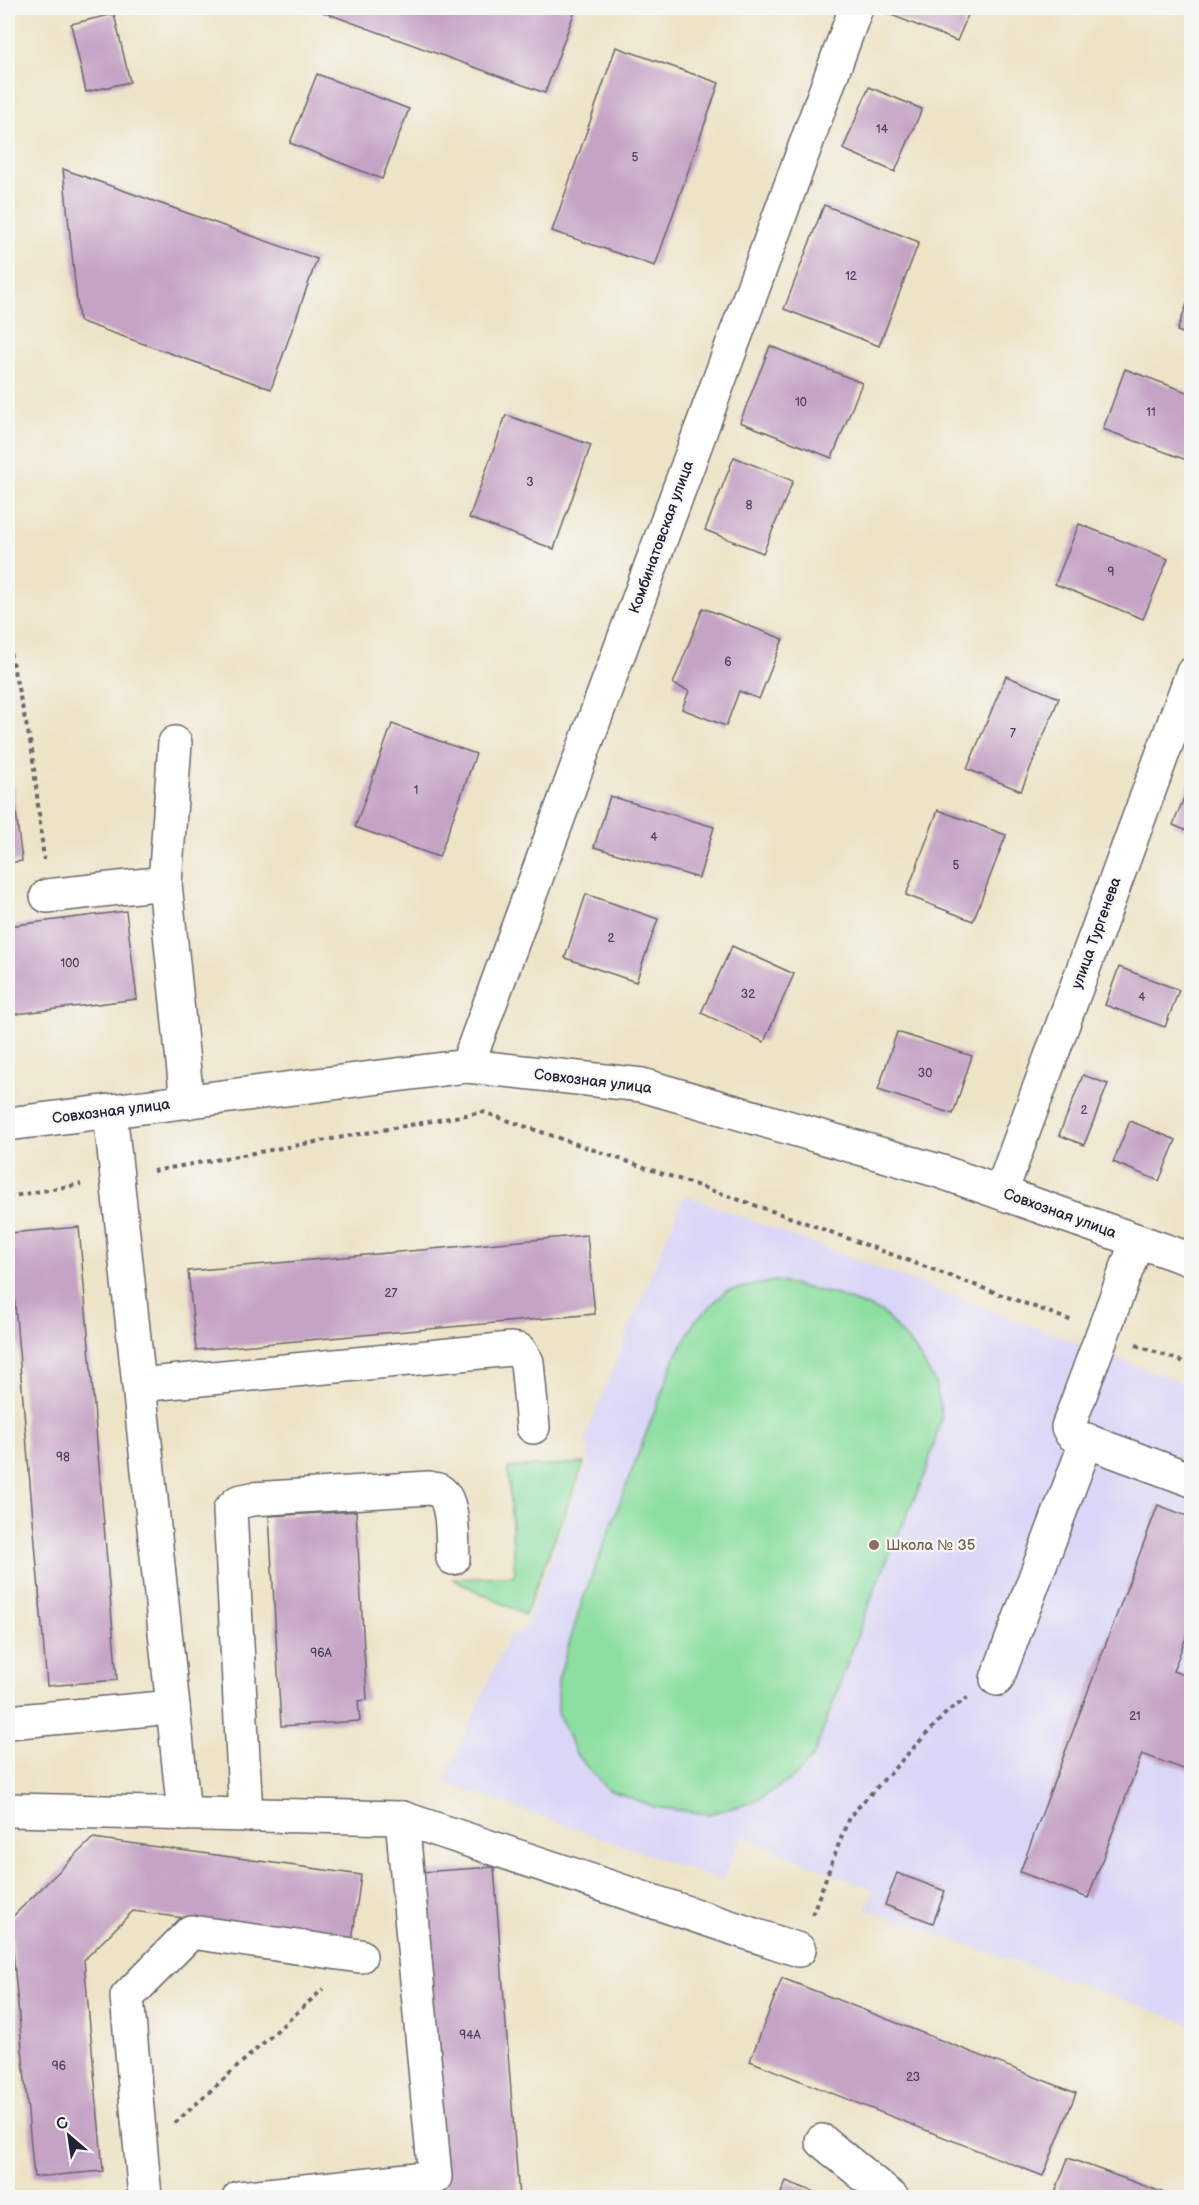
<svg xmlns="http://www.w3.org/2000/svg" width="1199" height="2205" font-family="'Balsamiq Sans',sans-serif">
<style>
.built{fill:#dad6f7}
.green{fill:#8cdfa1;stroke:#57806e;stroke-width:1.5}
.building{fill:#c5a3c5}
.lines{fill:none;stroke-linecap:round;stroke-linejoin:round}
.minor-casing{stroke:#69666c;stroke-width:36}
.path{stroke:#69666c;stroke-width:4;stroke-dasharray:4.5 4.5;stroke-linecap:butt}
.minor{stroke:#fff;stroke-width:33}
.education-dot{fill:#8d6e63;stroke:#f6f6f2;stroke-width:2}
.labels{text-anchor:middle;stroke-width:4.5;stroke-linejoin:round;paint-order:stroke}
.number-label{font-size:12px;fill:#4b425e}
.street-label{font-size:15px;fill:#22223b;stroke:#f6f6f2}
.education-label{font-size:15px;fill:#785e54;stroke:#f6f6f2;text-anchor:start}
</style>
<rect width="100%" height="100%" fill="#f6f6f2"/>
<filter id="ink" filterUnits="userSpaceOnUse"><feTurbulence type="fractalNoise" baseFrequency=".0167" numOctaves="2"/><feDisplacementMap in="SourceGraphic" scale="12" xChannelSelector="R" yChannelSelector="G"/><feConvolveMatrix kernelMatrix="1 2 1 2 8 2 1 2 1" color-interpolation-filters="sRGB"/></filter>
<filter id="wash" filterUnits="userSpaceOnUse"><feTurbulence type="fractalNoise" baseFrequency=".008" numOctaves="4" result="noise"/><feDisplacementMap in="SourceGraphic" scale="24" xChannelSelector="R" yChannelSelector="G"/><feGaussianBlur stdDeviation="1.35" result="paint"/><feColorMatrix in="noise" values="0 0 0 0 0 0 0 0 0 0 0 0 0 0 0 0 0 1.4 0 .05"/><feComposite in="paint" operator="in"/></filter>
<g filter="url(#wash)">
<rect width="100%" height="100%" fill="#ede3c6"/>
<polygon class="built" points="684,1195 1191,1386 1191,2024 866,1909 874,1890 742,1836 722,1881 444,1782 509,1636 523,1630 589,1460 586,1435"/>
<g class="green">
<polygon points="775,1281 837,1295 883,1313 915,1349 935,1382 942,1416 926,1472 874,1590 814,1755 796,1776 755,1802 708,1814 655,1807 607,1789 576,1754 558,1713 558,1680 582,1602 674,1360 695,1321 726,1291"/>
<polygon points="584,1463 525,1615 453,1579 515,1575 508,1468"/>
</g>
<g id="blocks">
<g class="building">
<polygon points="312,8 576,8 545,93"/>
<polygon points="889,8 971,8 957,41 886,13"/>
<polygon points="114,14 130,82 86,92 71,24"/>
<polygon points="616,47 719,83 655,266 552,231"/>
<polygon points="317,74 409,109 382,179 290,143"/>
<polygon points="869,87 922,109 895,172 843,149"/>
<polygon points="63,169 317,259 271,389 79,321"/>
<polygon points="824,205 919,242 879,346 784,309"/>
<polygon points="1191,293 1192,293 1192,336 1177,331"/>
<polygon points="770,346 862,383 832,458 740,422"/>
<polygon points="1125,369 1192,394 1192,462 1103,429"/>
<polygon points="506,415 591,445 554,549 469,518"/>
<polygon points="734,457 793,481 763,553 705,530"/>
<polygon points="1079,524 1168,559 1143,619 1055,584"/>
<polygon points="703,608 783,639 759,699 739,691 726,726 682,709 689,691 673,684"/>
<polygon points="1006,676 1059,698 1021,791 967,769"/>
<polygon points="392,724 476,754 439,857 355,827"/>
<polygon points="10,764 22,861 8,863 8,765"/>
<polygon points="1191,780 1192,780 1192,833 1173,825"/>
<polygon points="610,796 714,827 699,878 594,847"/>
<polygon points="938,810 1006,835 973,921 906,895"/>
<polygon points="586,894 658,919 636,982 565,958"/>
<polygon points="126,911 137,999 8,1015 8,926"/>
<polygon points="732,946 794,974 764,1042 701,1013"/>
<polygon points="1119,967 1179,990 1165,1027 1105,1005"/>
<polygon points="897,1032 972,1056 953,1114 878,1090"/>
<polygon points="1083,1075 1108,1084 1084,1145 1059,1135"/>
<polygon points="1130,1121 1176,1140 1159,1181 1113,1162"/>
<polygon points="79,1227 117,1680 47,1686 9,1233"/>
<polygon points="587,1235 595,1314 196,1350 188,1271"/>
<polygon points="1158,1505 1192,1518 1192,1622 1173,1671 1192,1678 1192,1772 1142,1754 1088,1898 1020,1872"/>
<polygon points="356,1511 367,1700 358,1701 360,1721 281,1726 269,1516"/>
<polygon points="93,1838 361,1875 352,1941 133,1911 84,1960 103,2171 34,2177 10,1919"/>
<polygon points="494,1867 519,2198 445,2198 420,1872"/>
<polygon points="897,1873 945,1891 933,1923 885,1905"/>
<polygon points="782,1978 1076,2093 1043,2176 750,2061"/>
<polygon points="1068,2158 1175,2197 1175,2198 1053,2198"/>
<polygon points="786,2181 827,2197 827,2198 779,2198"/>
</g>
</g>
</g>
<g filter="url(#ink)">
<use href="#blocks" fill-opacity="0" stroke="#69666c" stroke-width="1.5"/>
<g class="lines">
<defs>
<g id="minor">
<polyline points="165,883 175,743"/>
<polyline points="47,896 165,883 187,1102"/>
<polyline points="467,1066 856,8"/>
<polyline points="8,1124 467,1066 642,1085 939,1171 1192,1260"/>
<polyline points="1001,1192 1192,674"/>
<polyline points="1137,1241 1068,1427 1071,1433 1076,1437 1192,1480"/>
<polyline points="139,1385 511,1349 519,1350 527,1362 533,1427"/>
<polyline points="997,1679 1087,1440"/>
<polyline points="173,1707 184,1814"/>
<polyline points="8,1722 173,1707 110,1111"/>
<polyline points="8,1810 402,1818"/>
<path d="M246,1815l-16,-305 8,-8 14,-3 177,-11c3,1 7,1 9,2 17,8 14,51 15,68"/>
<polyline points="822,2141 892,2198"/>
<polyline points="145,2197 127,1997 191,1932 360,1956"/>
<polyline points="239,2198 435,2177 402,1818 799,1950"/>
</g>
</defs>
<use href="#minor" class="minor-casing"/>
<g class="path">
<polyline points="8,644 32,750 44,860"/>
<polyline points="153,1171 483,1112 798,1220 1070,1320"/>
<polyline points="8,1197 81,1184"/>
<polyline points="1136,1345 1192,1365"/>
<polyline points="812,1915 849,1817 948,1711 968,1698"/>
<polyline points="175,2123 323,1989"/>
</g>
<use href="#minor" class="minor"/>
</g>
</g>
<circle class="education-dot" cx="874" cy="1545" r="6"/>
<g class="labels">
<g class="number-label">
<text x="882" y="133">14</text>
<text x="635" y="161">5</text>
<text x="851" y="280">12</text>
<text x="801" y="406">10</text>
<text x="1151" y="416">11</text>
<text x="530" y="486">3</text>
<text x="749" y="509">8</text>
<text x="1111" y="576">9</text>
<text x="728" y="666">6</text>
<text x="1013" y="737">7</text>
<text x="416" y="794">1</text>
<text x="654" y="841">4</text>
<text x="956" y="869">5</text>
<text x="611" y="942">2</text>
<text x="70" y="967">100</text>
<text x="748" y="998">32</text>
<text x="1142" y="1001">4</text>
<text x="925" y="1077">30</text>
<text x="1084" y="1114">2</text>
<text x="391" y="1297">27</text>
<text x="63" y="1461">98</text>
<text x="321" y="1657">96А</text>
<text x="1135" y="1720">21</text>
<text x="470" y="2039">94А</text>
<text x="59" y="2070">96</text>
<text x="913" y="2081">23</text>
</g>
<g class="street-label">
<text transform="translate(661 537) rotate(-70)" y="5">Комбинатовская улица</text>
<text transform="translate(1096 933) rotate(-70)" y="5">улица Тургенева</text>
<text transform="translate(593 1081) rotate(7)" y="5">Совхозная улица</text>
<text transform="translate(111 1111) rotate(-7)" y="5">Совхозная улица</text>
<text transform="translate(1060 1213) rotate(20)" y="5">Совхозная улица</text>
</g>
<g class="education-label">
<text x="886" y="1550">Школа № 35</text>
</g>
</g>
<rect width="1199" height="2205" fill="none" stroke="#f6f6f2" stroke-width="30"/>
<g transform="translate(69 2136) rotate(331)" stroke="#f6f6f2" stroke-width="4.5" paint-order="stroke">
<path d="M0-4.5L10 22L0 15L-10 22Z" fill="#22223b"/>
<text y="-9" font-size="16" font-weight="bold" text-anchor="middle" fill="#22223b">С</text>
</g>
</svg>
